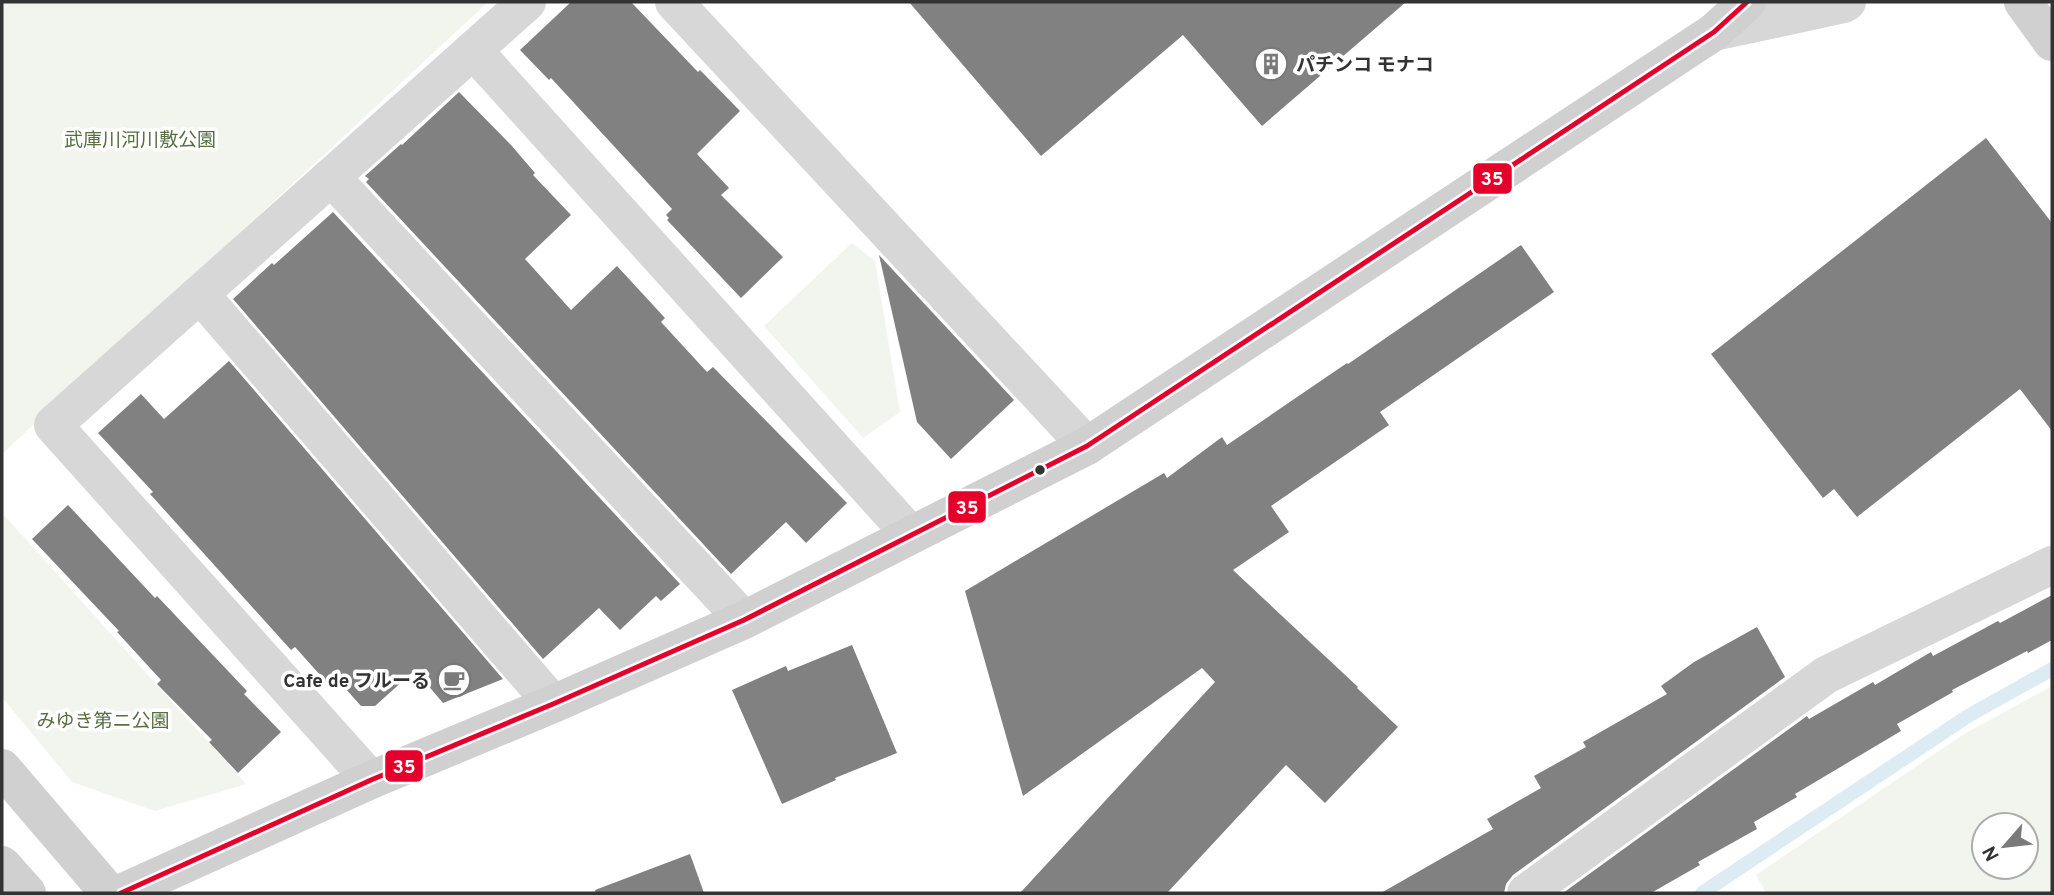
<svg xmlns="http://www.w3.org/2000/svg" width="2054" height="895" font-family="Overpass,'Noto Sans JP',sans-serif">
<style>
.green{fill:#f1f5ed;fill-rule:evenodd}
.lines{fill:none;stroke-linecap:round;stroke-linejoin:round}
.stream{stroke:#ddebf3;stroke-width:14}
.building{fill:#818181}
.street{stroke:#d7d7d7;stroke-width:38}
.secondary{stroke:#d0d0d0;stroke-width:38}
.bus-1-casing{stroke:#fff;stroke-width:10}
.bus-1{stroke:#e4002b;stroke-width:5}
.bus-dot{fill:#333;stroke:#fff;stroke-width:2.5}
.labels{text-anchor:middle;stroke-width:7;stroke-linejoin:round;paint-order:stroke}
.poi-label{font-size:19px;font-weight:bold;fill:#333;stroke:#fff;text-anchor:start}
.park-label{font-size:19px;fill:#56703f;stroke:#fff}
.line-badge{stroke:#fff;stroke-width:2.5}
.badge-label{font-size:19px;text-anchor:middle;font-weight:bold;fill:#fff}
</style>
<rect width="100%" height="100%" fill="#fff"/>
<g class="green">
<polygon points="2,2 488,2 2,454"/>
<polygon points="852,243 875,261 900,412 863,438 764,326"/>
<polygon points="2,513 246,784 155,811 72,782 2,697"/>
<path d="M2052,686v207h-286l-10,-18 208,-141zM2026,825v42h-42v-42z"/>
</g>
<g class="lines">
<polyline class="stream" points="1702,893 1968,716 2052,669"/>
</g>
<g class="building">
<polygon points="571,2 631,2 698,72 700,70 740,111 697,154 729,188 721,195 783,257 741,298 667,220 669,218 666,215 672,209 551,78 549,80 520,50"/>
<polygon points="909,2 1406,2 1262,126 1183,35 1041,156"/>
<polygon points="459,92 511,145 535,173 533,175 571,215 525,259 571,310 617,266 665,318 661,322 707,372 713,367 847,503 806,543 786,522 731,574 366,182 369,179 365,176 401,144 402,145"/>
<polygon points="1986,138 2052,223 2052,431 2020,389 1857,517 1834,489 1823,498 1711,354"/>
<polygon points="333,212 680,584 661,601 656,596 620,630 599,608 543,659 233,299 272,263 274,265"/>
<polygon points="1521,245 1554,292 1380,412 1389,425 1271,506 1289,532 1233,570 1358,687 1357,688 1398,727 1325,803 1286,765 1167,893 1020,893 1215,682 1202,668 1023,796 965,591 1164,473 1167,478 1222,437 1227,445 1347,363 1348,364"/>
<polygon points="879,255 1014,400 951,459 917,422"/>
<polygon points="229,361 503,679 443,703 415,670 375,706 361,706 336,678 329,685 295,647 291,650 150,494 153,492 98,433 141,394 164,419"/>
<polygon points="68,505 155,598 157,596 247,691 244,694 281,732 238,773 209,742 212,740 157,684 161,680 117,632 119,631 32,539"/>
<polygon points="2052,595 2052,640 2028,653 2027,651 1952,690 1953,692 1897,724 1901,731 1795,794 1797,797 1754,822 1757,829 1698,862 1700,865 1651,893 1563,893 1807,716 1809,719 1873,682 1875,685 1931,652 1933,656 1998,621 2000,623"/>
<polygon points="1757,627 1785,677 1513,875 1506,884 1504,893 1381,893 1493,829 1487,819 1541,788 1534,776 1586,747 1583,742 1667,694 1661,686 1694,662"/>
<polygon points="852,645 897,753 835,778 836,780 782,804 732,690 786,666 788,671"/>
<polygon points="690,854 704,893 596,893 595,890"/>
</g>
<g class="lines">
<g class="street">
<polyline points="674,2 1087,446"/>
<polyline points="1714,32 1844,4 1847,2"/>
<polyline points="473,50 911,535"/>
<polyline points="331,177 744,620"/>
<polyline points="200,294 553,704"/>
<polyline points="371,780 53,425 527,2"/>
<polyline points="1526,893 1826,675 2052,565"/>
</g>
<g class="secondary">
<polyline points="2023,2 2052,42"/>
<polyline points="2,768 109,893"/>
<polyline points="2,865 27,893"/>
<polyline points="121,893 371,780 553,704 744,620 1087,446 1714,32 1747,2"/>
</g>
<defs>
<polyline id="bus-1" points="121,893 371,780 553,704 744,620 1087,446 1714,32 1747,2"/>
</defs>
<use href="#bus-1" class="bus-1-casing"/>
<use href="#bus-1" class="bus-1"/>
</g>
<defs>
<symbol id="building-ring" viewBox="-11 -11 22 22"><circle r="9.5" fill="#fff" stroke="#7a7a7a" stroke-width="1.5"/><path d="M-4-6H4V6H1V3H-1V6H-4ZM-2.5-4.3h1.7v1.8h-1.7ZM.8-4.3h1.7v1.8H.8ZM-2.5-1h1.7V.8h-1.7ZM.8-1h1.7V.8H.8Z" fill="#7a7a7a"/></symbol>
<symbol id="cafe-ring" viewBox="-11 -11 22 22"><circle r="9.5" fill="#fff" stroke="#7a7a7a" stroke-width="1.5"/><path d="M-5.5-4.5H6V0H3Q3 3.5 0 3.5H-2.5Q-5.5 3.5-5.5 0ZM3-3.2v2h1.7v-2ZM-6 4.5H4V6H-6Z" fill="#7a7a7a"/></symbol>
</defs>
<g fill-rule="evenodd">
<use href="#building-ring" x="1252" y="45" width="38" height="38"/>
<use href="#cafe-ring" x="435" y="661" width="38" height="38"/>
</g>
<circle class="bus-dot" cx="1040" cy="470" r="6"/>
<g class="labels">
<g class="poi-label">
<text x="1296" y="71">パチンコ モナコ</text>
<text x="430" y="687" text-anchor="end">Cafe de フルーる</text>
</g>
<g class="park-label">
<text x="140" y="146">武庫川河川敷公園</text>
<text x="103" y="727">みゆき第ニ公園</text>
</g>
</g>
<g class="line-badge">
<rect x="1472" y="162" width="41" height="33" rx="7" fill="#e4002b"/>
<rect x="947" y="490" width="40" height="34" rx="7" fill="#e4002b"/>
<rect x="384" y="749" width="40" height="34" rx="7" fill="#e4002b"/>
</g>
<g class="badge-label">
<text x="1492" y="185">35</text>
<text x="967" y="514">35</text>
<text x="404" y="773">35</text>
</g>
<rect width="2054" height="895" fill="none" stroke="#333333" stroke-width="7"/>
<g transform="translate(2005 846) rotate(242)"><circle r="33" fill="#ffffff" stroke="#adadad" stroke-width="2"/>
<path d="M0-5L12 26L0 18L-12 26Z" fill="#7a7a7a"/>
<text y="-10" font-size="19" font-weight="bold" text-anchor="middle" fill="#333333">N</text>
</g>
</svg>
